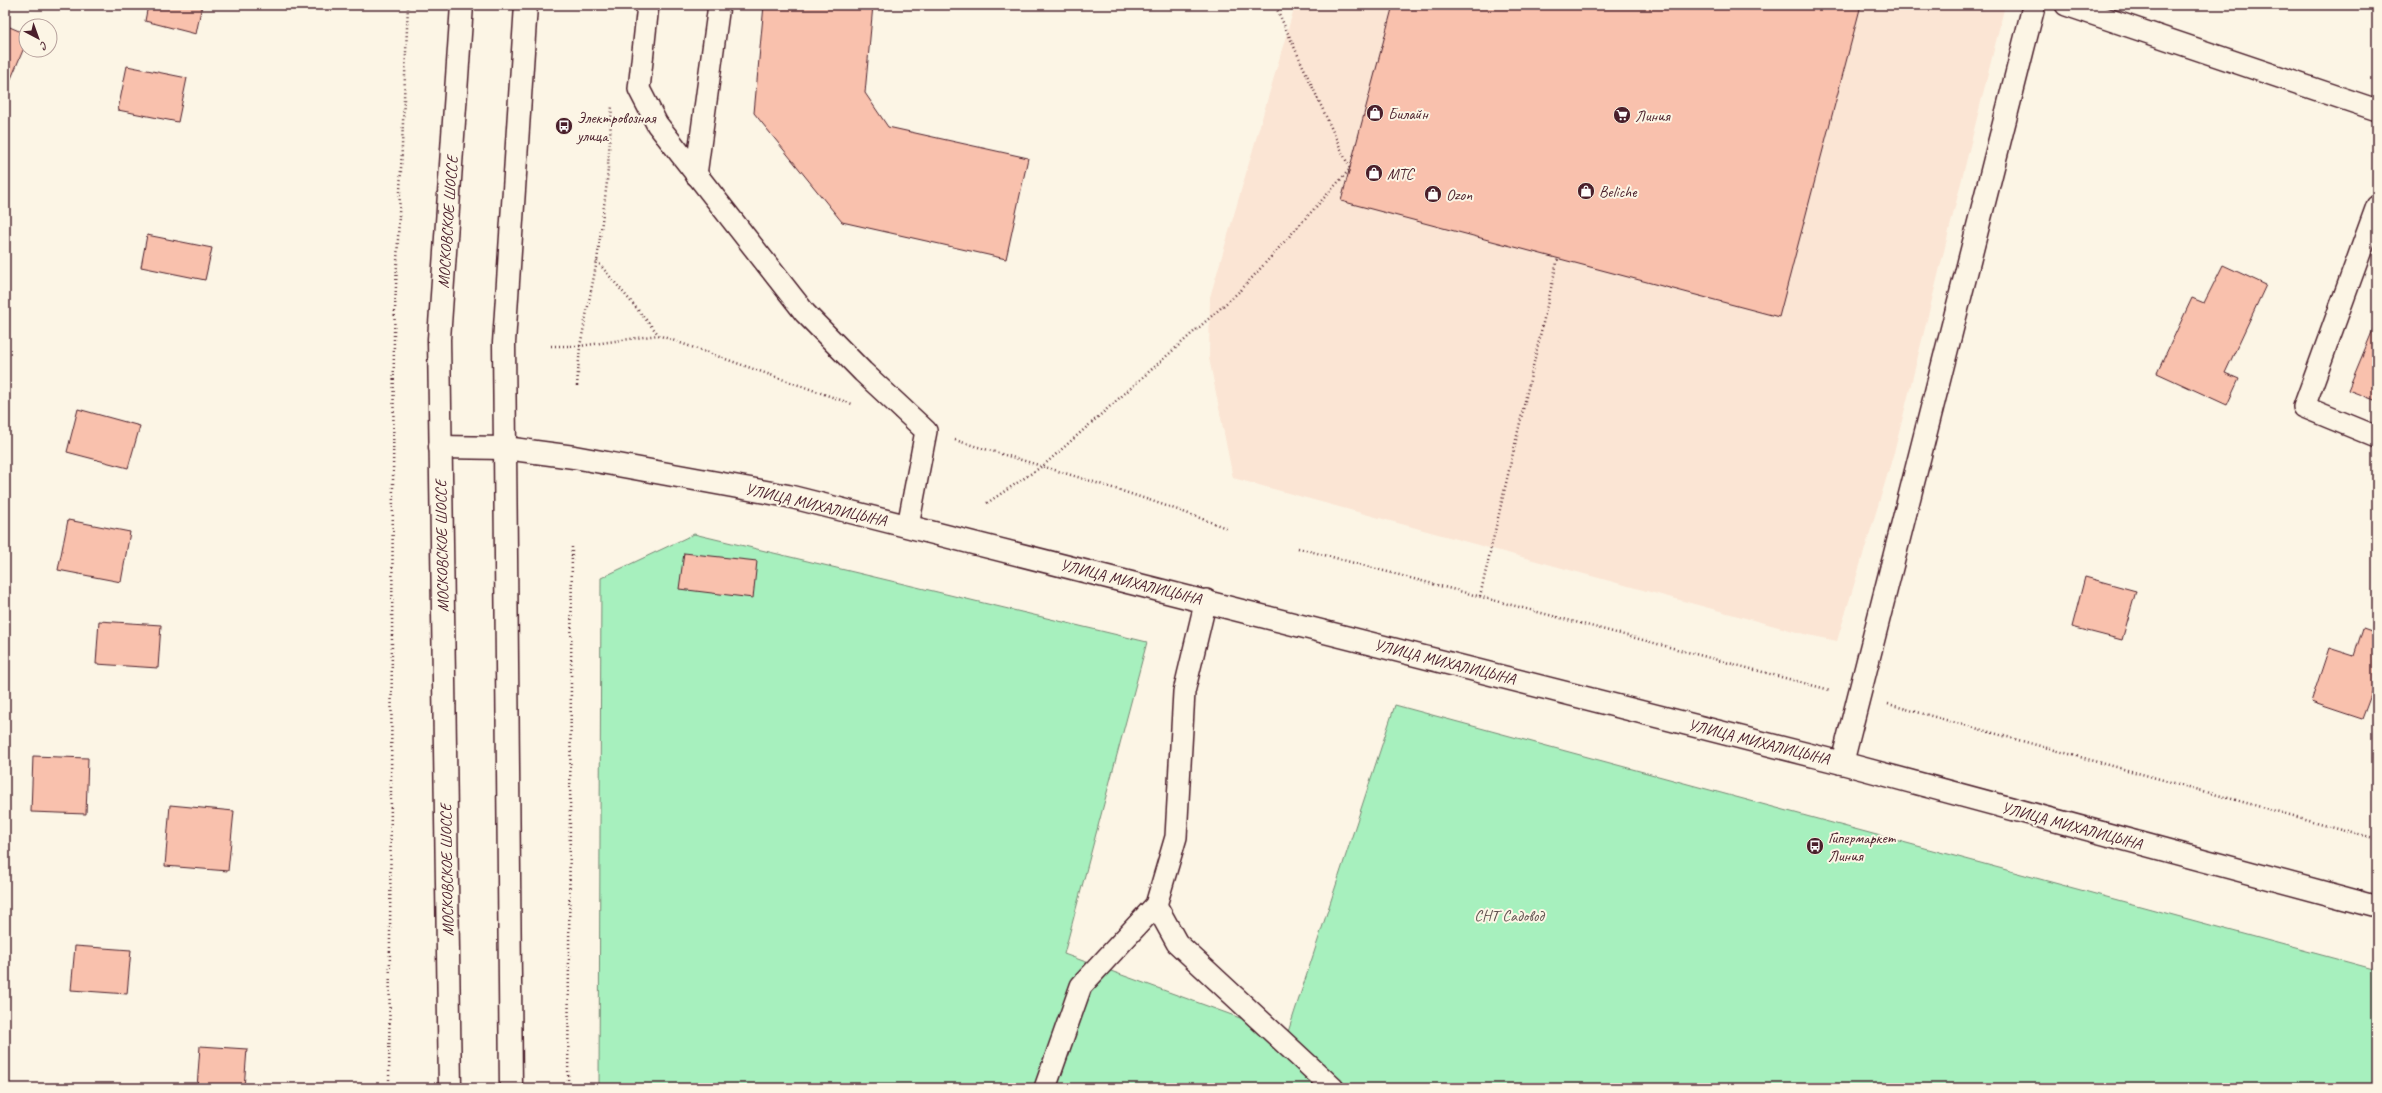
<svg xmlns="http://www.w3.org/2000/svg" width="2382" height="1093" font-family="Caveat,sans-serif">
<style>
.built{fill:#fbe5d4}
.green{fill:#a7f0be;stroke:#788874}
.building{fill:#f9c1ad;stroke:#4a1f2b}
.lines{fill:none;stroke-linecap:round;stroke-linejoin:round}
.service-casing{stroke:#4a1f2b;stroke-width:24}
.minor-casing{stroke:#4a1f2b;stroke-width:25}
.primary-casing{stroke:#4a1f2b;stroke-width:25}
.path{stroke:#4a1f2b;stroke-width:2.5;stroke-dasharray:1 3;stroke-linecap:butt}
.service{stroke:#fcf5e5;stroke-width:21}
.minor{stroke:#fcf5e5;stroke-width:22}
.primary{stroke:#fcf5e5;stroke-width:22}
.labels{text-anchor:middle;stroke-width:4;stroke-linejoin:round;paint-order:stroke}
.poi-label{font-size:16px;fill:#4a1f2b;stroke:#fcf5e5;text-anchor:start}
.street-label{font-size:16px;fill:#4a1f2b;stroke:#fcf5e5}
.park-label{font-size:16px;fill:#615350;stroke:#fcf5e5}
</style>
<rect width="100%" height="100%" fill="#fcf5e5"/>
<filter id="ink" filterUnits="userSpaceOnUse"><feTurbulence type="fractalNoise" baseFrequency=".025" numOctaves="2"/><feDisplacementMap in="SourceGraphic" scale="8" xChannelSelector="R" yChannelSelector="G"/><feConvolveMatrix kernelMatrix="1 2 1 2 8 2 1 2 1" color-interpolation-filters="sRGB"/></filter>
<g filter="url(#ink)">
<polygon class="built" points="1295,5 2005,5 1894,453 1837,641 1804,634 1233,478 1209,358 1210,297"/>
<polygon class="green" points="694,534 1147,642 1064,954 1287,1035 1395,705 2377,970 2377,1088 599,1088 601,578"/>
<g class="building">
<polygon points="148,5 202,5 196,34 145,21"/>
<polygon points="764,5 873,5 865,93 888,127 1028,158 1006,259 842,222 754,113"/>
<polygon points="1393,5 1861,5 1779,317 1341,201"/>
<polygon points="5,25 26,34 26,43 10,81 5,79"/>
<polygon points="127,66 187,78 178,122 118,110"/>
<polygon points="147,235 212,248 205,280 141,267"/>
<polygon points="2223,265 2266,285 2225,373 2239,379 2227,405 2157,373 2192,298 2204,303"/>
<polygon points="2377,320 2377,401 2348,390"/>
<polygon points="78,409 140,426 128,468 67,452"/>
<polygon points="68,520 130,532 121,582 58,570"/>
<polygon points="684,553 757,561 753,598 679,589"/>
<polygon points="2085,577 2136,591 2122,640 2072,627"/>
<polygon points="99,621 161,625 158,668 96,664"/>
<polygon points="2363,628 2377,633 2377,679 2362,719 2311,702 2329,648 2354,656"/>
<polygon points="33,756 88,758 86,814 31,812"/>
<polygon points="170,805 234,811 228,871 165,866"/>
<polygon points="75,946 131,950 127,994 71,990"/>
<polygon points="200,1046 247,1049 244,1088 197,1088"/>
</g>
<g class="lines">
<defs>
<g id="service">
<polyline points="648,5 639,89 657,124 805,313 863,372 926,431 908,526"/>
<polyline points="2066,5 2377,110"/>
<polyline points="696,175 719,5"/>
<polyline points="2377,206 2304,407 2377,437"/>
<polyline points="1156,905 1177,943 1333,1088"/>
<polyline points="1045,1088 1081,986 1156,905 1176,837 1184,692 1206,600"/>
</g>
<polyline id="minor" points="1842,763 2034,5"/>
<g id="primary">
<polyline points="440,447 505,448 574,457 788,496 1842,763 2377,907"/>
<polyline points="450,1088 439,339 462,5"/>
<polyline points="511,1088 504,343 526,5"/>
</g>
</defs>
<use href="#service" class="service-casing"/>
<use href="#minor" class="minor-casing"/>
<use href="#primary" class="primary-casing"/>
<g class="path">
<polyline points="597,261 658,334"/>
<polyline points="551,346 580,346 658,335 852,404"/>
<polyline points="577,386 580,346 597,261 607,182 612,105"/>
<path d="M955,440c92,28 182,53 271,88"/>
<polyline points="987,503 1044,465 1241,290 1350,169 1275,5"/>
<polyline points="1298,548 1830,690"/>
<polyline points="1480,596 1558,258"/>
<polyline points="1888,704 2377,839"/>
<polyline points="389,1088 394,333 408,5"/>
<polyline points="568,1088 572,544"/>
</g>
<use href="#service" class="service"/>
<use href="#minor" class="minor"/>
<use href="#primary" class="primary"/>
</g>
</g>
<defs>
<symbol id="shop-disc" viewBox="-11 -11 22 22"><circle r="9.5" fill="#4a1f2b" stroke="#fcf5e5"/><path d="M-5-2.5h2.3a2.7 3.5 0 0 1 5.4 0H5L5.5 6h-11ZM-1.5-2.5h3a1.5 2.3 0 0 0-3 0Z" fill="#fff"/></symbol>
<symbol id="supermarket-disc" viewBox="-11 -11 22 22"><circle r="9.5" fill="#4a1f2b" stroke="#fcf5e5"/><path d="M-6-5.5h2.5l.6 2H6L4.5 2H-2.5L-4.4-4H-6ZM-1.5 3.2a1.3 1.3 0 1 0 .1 0ZM3 3.2a1.3 1.3 0 1 0 .1 0Z" fill="#fff"/></symbol>
<symbol id="bus-disc" viewBox="-11 -11 22 22"><circle r="9.5" fill="#4a1f2b" stroke="#fcf5e5"/><path d="M-5-6H5V4H4V6H2V4H-2V6H-4V4H-5ZM-3.5-4V0h7V-4ZM-3.5 1.2v1.5H-2V1.2ZM2 1.2v1.5H3.5V1.2Z" fill="#fff"/></symbol>
</defs>
<g fill-rule="evenodd">
<use href="#shop-disc" x="1365" y="103" width="20" height="20"/>
<use href="#supermarket-disc" x="1612" y="105" width="20" height="20"/>
<use href="#bus-disc" x="554" y="116" width="20" height="20"/>
<use href="#shop-disc" x="1364" y="163" width="20" height="20"/>
<use href="#shop-disc" x="1576" y="181" width="20" height="20"/>
<use href="#shop-disc" x="1423" y="184" width="20" height="20"/>
<use href="#bus-disc" x="1805" y="836" width="20" height="20"/>
</g>
<g class="labels">
<g class="poi-label">
<text x="1388" y="119">Билайн</text>
<text x="1635" y="121">Линия</text>
<text x="577" y="123">Электровозная<tspan x="577" dy="18">улица</tspan></text>
<text x="1387" y="179">МТС</text>
<text x="1599" y="197">Beliche</text>
<text x="1446" y="200">Ozon</text>
<text x="1828" y="843">Гипермаркет<tspan x="1828" dy="18">Линия</tspan></text>
</g>
<g class="street-label">
<text transform="translate(447 222) rotate(-86)" y="6">МОСКОВСКОЕ ШОССЕ</text>
<text transform="translate(816 504) rotate(13)" y="6">УЛИЦА МИХАЛИЦЫНА</text>
<text transform="translate(441 546) rotate(-91)" y="6">МОСКОВСКОЕ ШОССЕ</text>
<text transform="translate(1131 581) rotate(14)" y="6">УЛИЦА МИХАЛИЦЫНА</text>
<text transform="translate(1445 661) rotate(14)" y="6">УЛИЦА МИХАЛИЦЫНА</text>
<text transform="translate(1759 741) rotate(14)" y="6">УЛИЦА МИХАЛИЦЫНА</text>
<text transform="translate(2072 825) rotate(15)" y="6">УЛИЦА МИХАЛИЦЫНА</text>
<text transform="translate(446 870) rotate(-91)" y="6">МОСКОВСКОЕ ШОССЕ</text>
</g>
<g class="park-label">
<text x="1509" y="921">СНТ Садовод</text>
</g>
</g>
<rect width="2382" height="1093" fill="none" stroke="#fcf5e5" stroke-width="20"/>
<rect x="10" y="10" width="2362" height="1073" fill="none" stroke="#4a1f2b" stroke-width="1.5" filter="url(#ink)"/>
<g transform="translate(38 38) rotate(139)"><circle r="19" fill="#fcf5e5" stroke="#b59f9b"/>
<path d="M0-3L7 15L0 10L-7 15Z" fill="#4a1f2b"/>
<text y="-6" font-size="11" font-weight="bold" text-anchor="middle" fill="#4a1f2b">С</text>
</g>
</svg>
